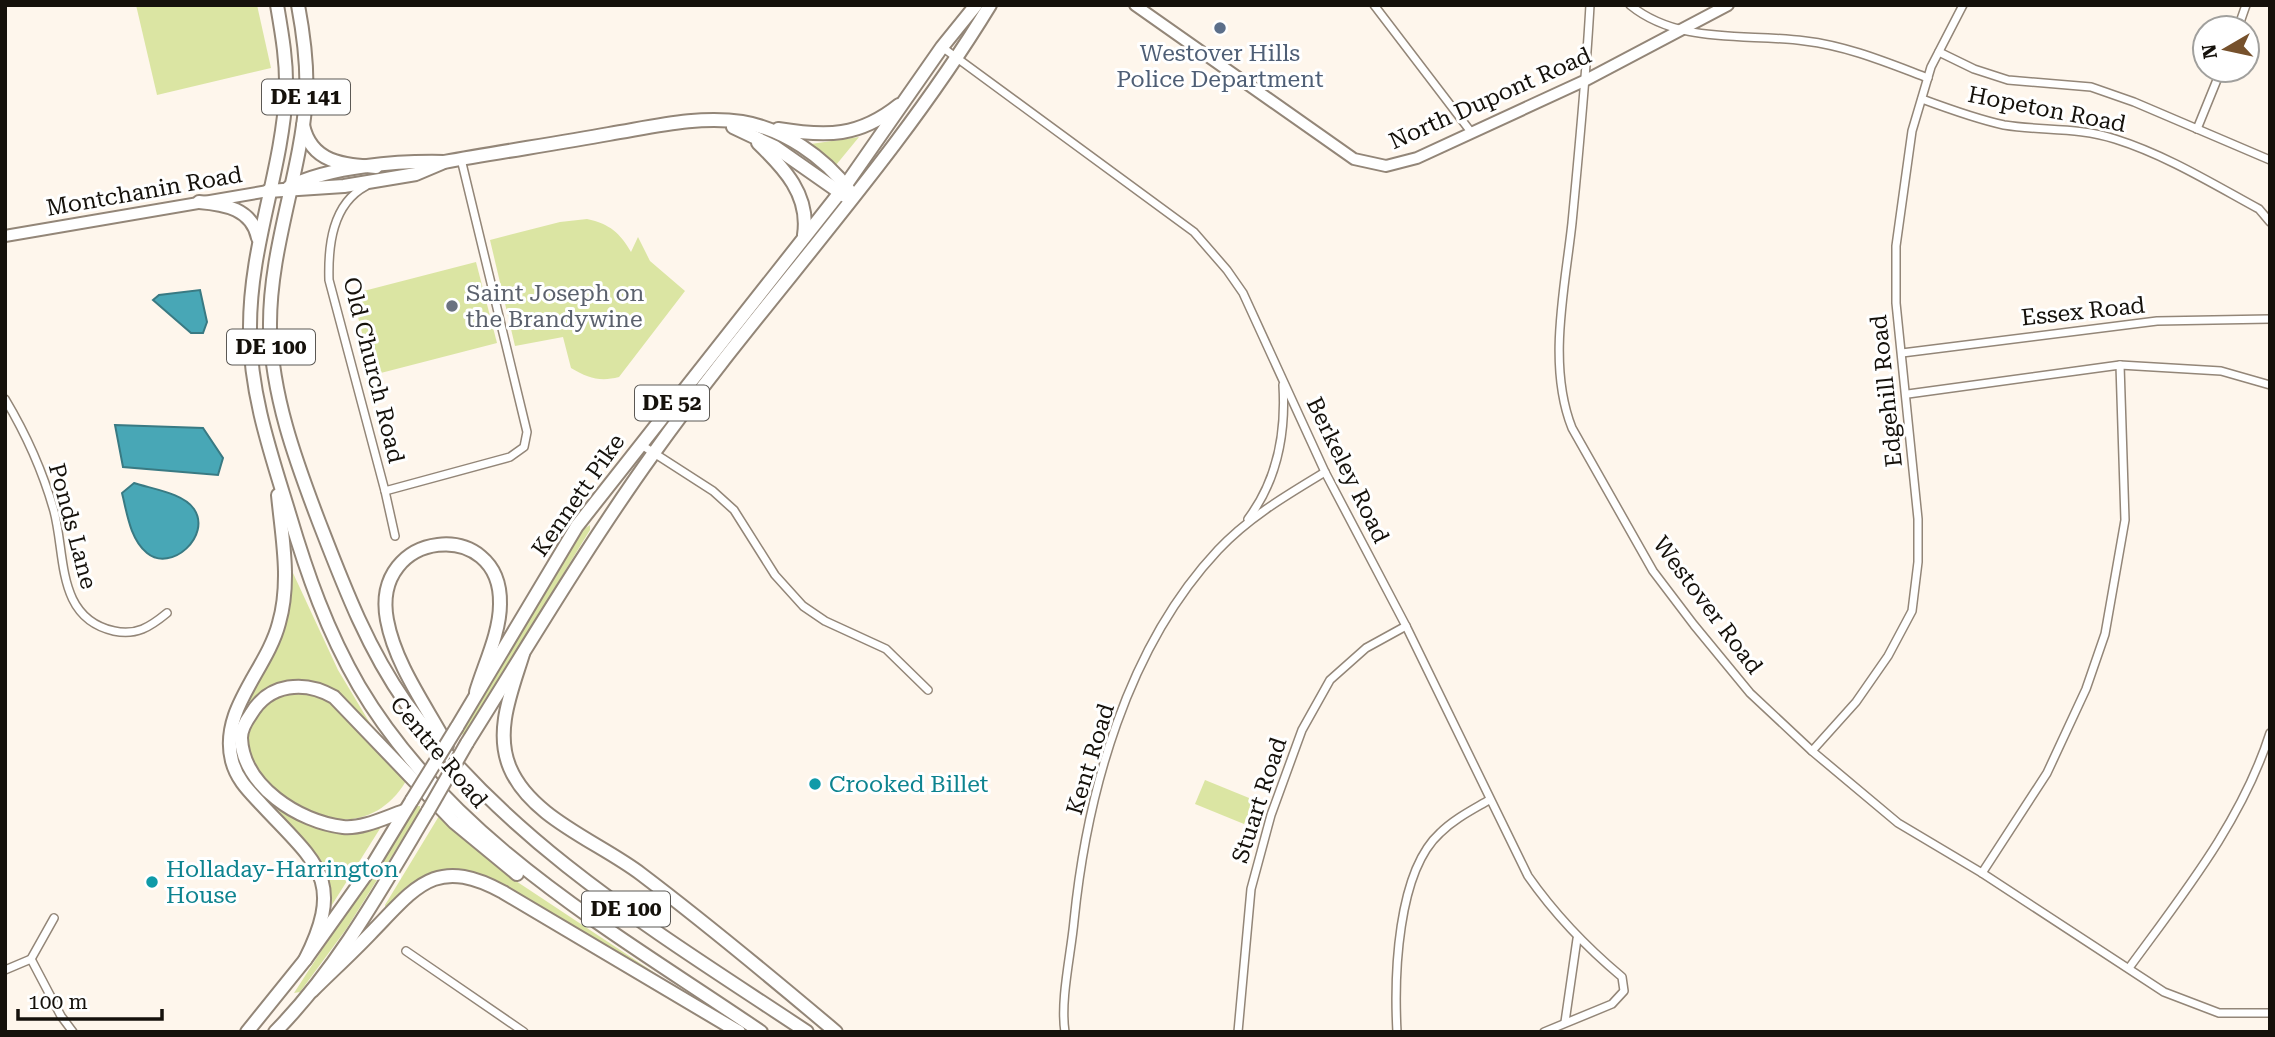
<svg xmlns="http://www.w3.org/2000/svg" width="2275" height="1037" font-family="'Roboto Serif',serif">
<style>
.green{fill:#dbe5a3}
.water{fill:#48a7b6;stroke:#397a83;stroke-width:2}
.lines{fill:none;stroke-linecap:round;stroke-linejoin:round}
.minor-casing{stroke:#938678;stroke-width:10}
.secondary-casing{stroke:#938678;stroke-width:14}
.primary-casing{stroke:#938678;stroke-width:16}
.trunk-casing{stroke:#938678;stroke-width:16}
.minor{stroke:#fff;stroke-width:7}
.secondary{stroke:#fff;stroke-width:10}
.primary{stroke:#fff;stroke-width:12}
.trunk{stroke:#fff;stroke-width:12}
.primary-bridge-casing{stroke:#938678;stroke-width:16;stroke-linecap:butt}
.primary-bridge{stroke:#fff;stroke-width:12}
.service-dot{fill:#5c6f8a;stroke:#fff;stroke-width:2.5}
.worship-dot{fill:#6b7280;stroke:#fff;stroke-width:2.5}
.culture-dot{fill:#0f9aa8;stroke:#fff;stroke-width:2.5}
.labels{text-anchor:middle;stroke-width:6;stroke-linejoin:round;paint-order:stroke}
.shield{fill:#fff;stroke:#5b5854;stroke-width:2}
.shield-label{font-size:21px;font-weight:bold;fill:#15110b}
.service-label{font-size:23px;fill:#4e5e75;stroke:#fff}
.street-label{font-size:23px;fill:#15110b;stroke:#fff}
.worship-label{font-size:23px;fill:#5b616d;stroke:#fff;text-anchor:start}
.culture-label{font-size:23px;fill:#0d838f;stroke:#fff;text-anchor:start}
</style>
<rect width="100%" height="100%" fill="#fef6ec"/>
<g class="green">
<polygon points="136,5 257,5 271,68 157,95"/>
<polygon points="859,137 836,165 811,144"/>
<path d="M587,219c23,5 33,14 44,33l7,-15 12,24 35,30 -66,86c-19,5 -31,1 -48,-9l-8,-31 -48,9 -25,-106 70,-18z"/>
<polygon points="476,262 497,343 373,375 352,294"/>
<polygon points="590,525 590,530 470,727 465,734 460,735 582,530"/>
<path d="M293,573l45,97 33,55 -3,1c-21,-28 -54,-59 -93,-41 -10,5 -16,15 -28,17l41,-128z"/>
<path d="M291,692l33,3 82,86c-44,74 -139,30 -159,-38 5,-28 18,-41 44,-51z"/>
<polygon points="1205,780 1254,800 1244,824 1195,804"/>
<path d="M267,798l80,34 34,-5 -51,81c-6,-44 -34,-79 -63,-110z"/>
<polygon points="415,806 420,806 420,811 347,928 300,992 294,993"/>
<path d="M439,816l65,57 175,116 -198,-113c-44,-14 -67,5 -95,36l-1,-7z"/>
</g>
<g class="water">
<polygon points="200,290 207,322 203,333 191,333 153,300 159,295"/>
<polygon points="115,425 203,428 223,458 218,475 123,467"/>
<path d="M134,483c18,6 49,10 60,26 18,27 -23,64 -47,44 -17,-14 -20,-40 -25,-60z"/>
</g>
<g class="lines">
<defs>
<g id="minor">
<polyline points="1374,5 1471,132"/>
<path d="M1590,5c-4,73 -11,145 -18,218 -7,65 -25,142 0,205l81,143 41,54 56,68 62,58 86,72 84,50 182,119 55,21h51"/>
<path d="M1630,5c49,40 116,28 175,36 43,5 83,22 123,37"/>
<polyline points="2238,28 2246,5"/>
<path d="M942,47l252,185 33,38 16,23 82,179 81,154 122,250c28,40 57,70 94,101l2,14 -12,13 -68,28"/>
<polyline points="1939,52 1974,69 2008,80 2091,87 2134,102 2270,160"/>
<path d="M1922,99c27,10 54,20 82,26 37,6 75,2 111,14 51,16 98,45 144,70l11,13"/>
<polyline points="2197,129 2221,70"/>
<path d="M366,186c-34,18 -38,60 -37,94l56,211 125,-34 14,-10 3,-15 -66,-273"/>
<polyline points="1902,353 2157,321 2270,319"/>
<polyline points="1908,394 2120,365 2221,371 2270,385"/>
<path d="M5,399c21,35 38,73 49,112 12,45 2,107 60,120 22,5 36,-4 53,-18"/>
<polyline points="640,444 713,491 734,510 775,575 803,606 825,621 886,649 928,690"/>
<polyline points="385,491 395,536"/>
<path d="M1248,519c30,-40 38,-86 35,-134"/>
<polyline points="1812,751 1856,702 1888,656 1912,611 1918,562 1918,519 1896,303 1896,246 1912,131 1931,67 1963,5"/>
<polyline points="1982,873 2047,773 2086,689 2105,634 2125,520 2120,365"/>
<polyline points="406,951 524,1032"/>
<polyline points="31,959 61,1016 73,1032"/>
<path d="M2129,968c54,-74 113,-147 141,-235"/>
<polyline points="5,970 31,959 54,918"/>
<polyline points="1565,1022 1577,939"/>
<path d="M1065,1032c-5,-32 6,-78 9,-111 13,-129 53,-274 144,-371 31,-33 69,-55 107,-78"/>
<polyline points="1238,1032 1251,889 1271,815 1302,730 1330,680 1366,648 1406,626"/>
<path d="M1397,1032c-3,-56 0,-160 43,-199 14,-14 32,-23 49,-33"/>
</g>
<g id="secondary">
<polyline points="1135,5 1354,159 1386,166 1417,158 1586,80 1728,5"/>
<polyline points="5,236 268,191"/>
</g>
<g id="primary">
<polyline points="733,127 775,147 845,196"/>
<path d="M778,129c49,8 81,8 121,-24"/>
<path d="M758,143c26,25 52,52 46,92"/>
<path d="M289,187c41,-21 110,-26 155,-25 55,-10 110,-18 165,-28 43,-7 90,-19 133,-12 42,7 82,35 107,68"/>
<polyline points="268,191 344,186 416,174 442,163"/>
<polyline points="457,727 577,526 845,186 942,47 976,5"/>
<path d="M467,743c61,-97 120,-197 186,-289 109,-153 239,-288 337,-449"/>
<polyline points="247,1032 305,960 372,866 412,800"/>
<path d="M275,1032c63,-64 107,-144 153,-221"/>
</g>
<g id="trunk">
<path d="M277,5c5,29 10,57 9,87 -4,80 -37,155 -36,239 0,63 21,123 39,182 18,61 38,118 70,173 93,157 256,246 402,346"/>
<path d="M298,5c6,32 10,62 8,94 -6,77 -37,151 -36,229 2,68 25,131 49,194 24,62 48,126 87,181 103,142 257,233 401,329"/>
<path d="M303,125c8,38 41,40 73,42"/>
<path d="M199,202c26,2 53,7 59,36"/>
<path d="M278,495c4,42 13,86 1,128 -12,47 -60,87 -47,138 5,19 17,30 30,44 54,58 84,74 43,155"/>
<path d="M523,654c-11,36 -29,77 -13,114 21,50 89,74 131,106 66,50 131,104 195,158"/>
<path d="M447,745c-21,-39 -52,-81 -60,-125 -17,-91 115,-104 113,-16 0,29 -16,61 -24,88"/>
<path d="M404,811c-18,6 -41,18 -61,16 -44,-5 -100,-41 -102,-89 0,-8 5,-17 10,-24 18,-31 54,-34 83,-17l120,125 63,52"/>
<path d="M312,991c19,-19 39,-37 58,-57 46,-47 65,-79 133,-42l236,140"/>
</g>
</defs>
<use href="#minor" class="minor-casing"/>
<use href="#secondary" class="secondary-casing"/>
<use href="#primary" class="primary-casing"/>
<use href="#trunk" class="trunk-casing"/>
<use href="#minor" class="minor"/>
<use href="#secondary" class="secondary"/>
<use href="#primary" class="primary"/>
<use href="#trunk" class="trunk"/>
<defs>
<g id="primary-bridge">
<polyline points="412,800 457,727"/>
<polyline points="428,811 467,743"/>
</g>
</defs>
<use href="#primary-bridge" class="primary-bridge-casing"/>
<use href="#primary-bridge" class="primary-bridge"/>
</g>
<circle class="service-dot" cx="1220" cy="28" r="7"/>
<circle class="worship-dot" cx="452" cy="306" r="7"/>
<g class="culture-dot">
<circle cx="815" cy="784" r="7"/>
<circle cx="152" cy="882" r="7"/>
</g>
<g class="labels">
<g class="shield">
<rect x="262" y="79.5" width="88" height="35" rx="5"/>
<rect x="227" y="329.5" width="88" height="35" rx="5"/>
<rect x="635" y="385.5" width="74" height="35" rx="5"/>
<rect x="582" y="891.5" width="88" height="35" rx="5"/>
</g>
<g class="shield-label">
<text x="306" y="104">DE 141</text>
<text x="271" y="354">DE 100</text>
<text x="672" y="410">DE 52</text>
<text x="626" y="916">DE 100</text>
</g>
<g class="service-label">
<text x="1220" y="61">Westover Hills<tspan x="1220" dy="26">Police Department</tspan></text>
</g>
<g class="street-label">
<text transform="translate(1490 98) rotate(-24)" y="8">North Dupont Road</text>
<text transform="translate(2047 109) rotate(11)" y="8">Hopeton Road</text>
<text transform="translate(144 191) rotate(-10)" y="8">Montchanin Road</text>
<text transform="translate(2083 311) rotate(-6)" y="8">Essex Road</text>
<text transform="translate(374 370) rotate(76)" y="8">Old Church Road</text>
<text transform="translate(1886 391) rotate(-96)" y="8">Edgehill Road</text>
<text transform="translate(1348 470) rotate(64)" y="8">Berkeley Road</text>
<text transform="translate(578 495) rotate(-55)" y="8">Kennett Pike</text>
<text transform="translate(73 526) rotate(75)" y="8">Ponds Lane</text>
<text transform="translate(1708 605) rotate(53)" y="8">Westover Road</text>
<text transform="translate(439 752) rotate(50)" y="8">Centre Road</text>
<text transform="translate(1090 759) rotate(-73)" y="8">Kent Road</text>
<text transform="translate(1259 800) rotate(-72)" y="8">Stuart Road</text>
</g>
<g class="worship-label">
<text x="466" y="301">Saint Joseph on<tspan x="466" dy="26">the Brandywine</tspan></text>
</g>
<g class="culture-label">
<text x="829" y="792">Crooked Billet</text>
<text x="166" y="877">Holladay-Harrington<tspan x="166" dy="26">House</tspan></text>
</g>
</g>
<rect width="2275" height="1037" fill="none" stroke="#15110b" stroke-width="14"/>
<g transform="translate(2226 49) rotate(261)"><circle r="33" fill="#ffffff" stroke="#a1a09d" stroke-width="2"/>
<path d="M0-5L12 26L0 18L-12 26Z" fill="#76512c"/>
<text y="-10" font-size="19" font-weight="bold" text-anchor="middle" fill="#15110b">N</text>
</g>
<path d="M18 1009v10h144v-10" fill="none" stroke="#15110b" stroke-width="3.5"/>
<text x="28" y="1009" font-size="21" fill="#15110b" stroke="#ffffff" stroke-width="5" paint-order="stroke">100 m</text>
</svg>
